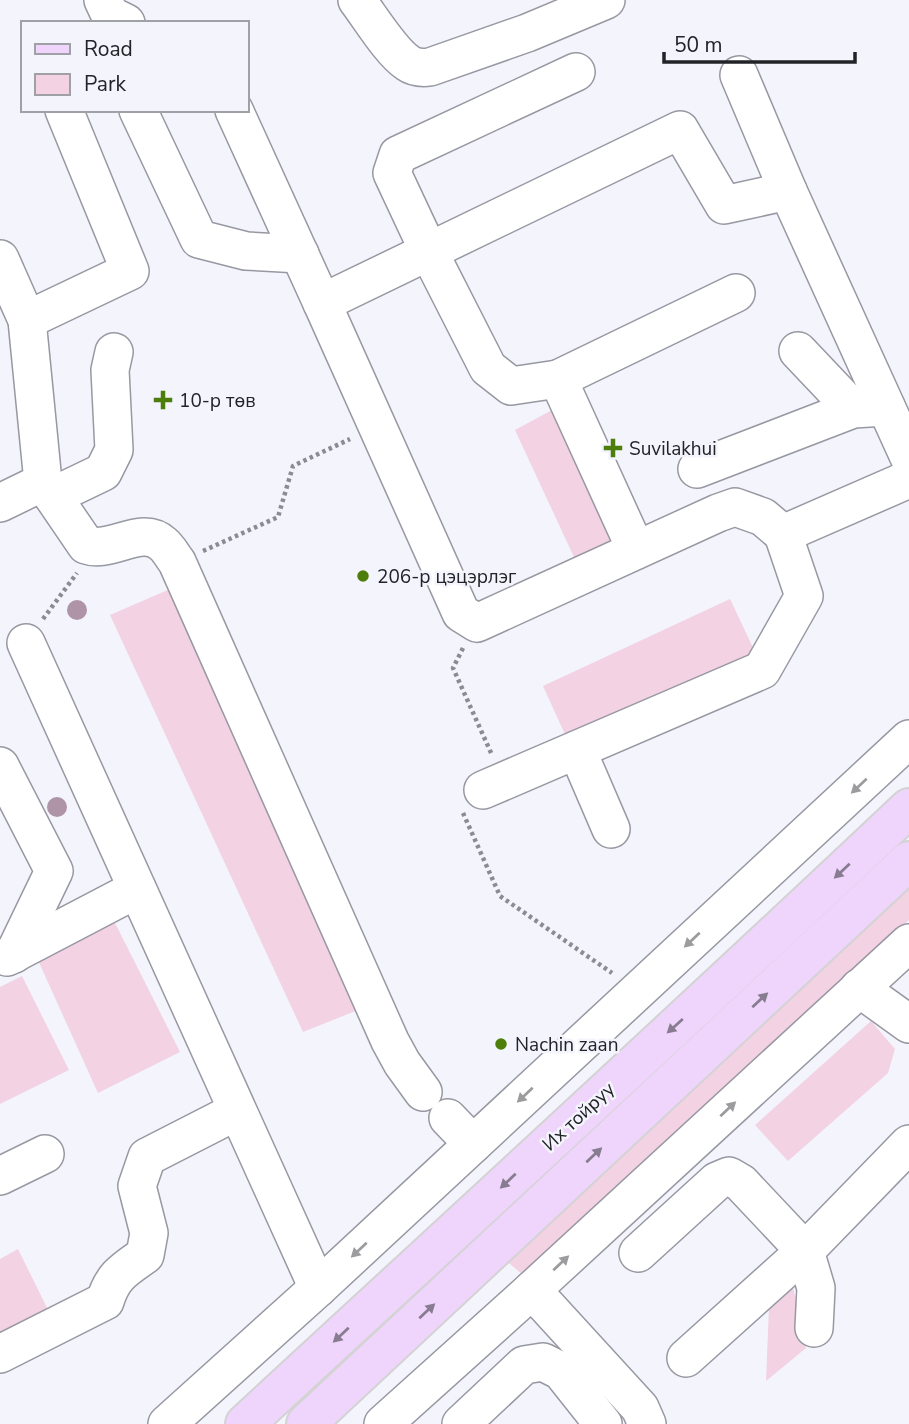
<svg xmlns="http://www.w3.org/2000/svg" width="909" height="1424" font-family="'Nunito Sans',sans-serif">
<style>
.green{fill:#f2d2e3}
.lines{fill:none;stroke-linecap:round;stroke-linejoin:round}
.minor-casing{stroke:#9798a2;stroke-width:40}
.major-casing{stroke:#d3d3d4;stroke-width:42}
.path{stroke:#8b8b91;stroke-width:4.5;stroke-dasharray:3.5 3.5;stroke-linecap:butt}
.minor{stroke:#fff;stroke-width:37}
.major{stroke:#efd4fb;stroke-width:38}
.tree{fill:#af94a7}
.oneway{fill:#9c9c9e}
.oneway2{fill:#887c91}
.poi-dot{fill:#4e7e0a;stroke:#f4f4fd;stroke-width:2.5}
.labels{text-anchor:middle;stroke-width:5;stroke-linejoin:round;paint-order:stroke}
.poi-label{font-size:19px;fill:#222327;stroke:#f4f4fd;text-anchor:start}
.street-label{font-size:19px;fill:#222327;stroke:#f4f4fd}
</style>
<rect width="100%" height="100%" fill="#f4f4fd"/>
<g class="green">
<polygon points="565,403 631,548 580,570 515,430"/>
<polygon points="177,586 363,1008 303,1032 110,615"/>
<polygon points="730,599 756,654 568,741 543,686"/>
<polygon points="909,884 909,920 523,1275 503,1258"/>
<polygon points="112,917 180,1052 98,1093 37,958"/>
<polygon points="22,976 69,1070 0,1104 0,987"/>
<polygon points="871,1021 895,1049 888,1073 788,1161 755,1125"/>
<polygon points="18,1249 52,1318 0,1344 0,1259"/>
<polygon points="793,1287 806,1348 766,1381 769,1307"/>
</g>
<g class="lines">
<defs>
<g id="minor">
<polyline points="103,0 110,15 126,23"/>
<path d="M357,0c13,17 34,52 51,63 7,5 14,5 22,4l97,-34 79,-33"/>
<polyline points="739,75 788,191 909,457"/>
<polyline points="138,110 199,239 246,251 300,254"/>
<polyline points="234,110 322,303"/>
<polyline points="0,259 27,320 43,482 0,503"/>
<polyline points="27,320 130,271 64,110"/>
<polyline points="798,351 853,409"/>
<polyline points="558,379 511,386 488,368 429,252 392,173 398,155 576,72"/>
<polyline points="697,469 853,409 886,407"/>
<path d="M43,482l43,63c25,9 56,-21 77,-1 6,5 10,13 14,18l213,479 12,22 21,29"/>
<polyline points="53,496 103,472 114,450 110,370 114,352"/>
<polyline points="783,534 763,517 735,507 718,513 477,623 461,613 322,303 680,130 724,205 788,191"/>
<polyline points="636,550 558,379 736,293"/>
<polyline points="26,643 318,1288"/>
<polyline points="577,750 611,829"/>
<polyline points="0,766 54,871 14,954"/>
<polyline points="483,790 762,670 804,596 783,534 909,479"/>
<polyline points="7,957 137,889"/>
<polyline points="859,988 909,1024"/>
<polyline points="448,1118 473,1144"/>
<polyline points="0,1176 45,1154"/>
<polyline points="638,1253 717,1181 729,1176 741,1183 805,1251 686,1358"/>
<polyline points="532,1290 640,1408 647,1424"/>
<polyline points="814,1328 816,1288 805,1251 909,1144"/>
<path d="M0,1354l105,-53c8,-26 19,-31 40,-46l4,-22 -12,-47 10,-29 90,-46"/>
<polyline points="167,1424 318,1288 909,739"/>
<polyline points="383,1424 532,1290 909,943"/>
<polyline points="461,1424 524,1365 543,1362 561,1371 603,1424"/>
</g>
<g id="major">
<path d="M245,1424c222,-205 445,-409 664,-616"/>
<polyline points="306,1424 909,861"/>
</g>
</defs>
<use href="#minor" class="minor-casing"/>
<use href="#major" class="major-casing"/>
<g class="path">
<polyline points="203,551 278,517 293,466 350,439"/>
<polyline points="43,619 77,573"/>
<polyline points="463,648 453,668 492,755"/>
<polyline points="463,813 500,896 612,973"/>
</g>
<use href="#minor" class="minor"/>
<use href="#major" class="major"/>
</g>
<g class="tree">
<circle cx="77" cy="610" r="10"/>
<circle cx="57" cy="807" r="10"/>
</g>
<defs><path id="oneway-solid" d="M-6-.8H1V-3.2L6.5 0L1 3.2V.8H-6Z" transform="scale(1.75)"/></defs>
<g class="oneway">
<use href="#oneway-solid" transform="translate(859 786) rotate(137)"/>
<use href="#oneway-solid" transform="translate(692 940) rotate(137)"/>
<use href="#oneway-solid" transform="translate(525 1095) rotate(137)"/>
<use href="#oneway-solid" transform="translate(728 1109) rotate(-43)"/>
<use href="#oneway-solid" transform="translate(359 1250) rotate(137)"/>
<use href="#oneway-solid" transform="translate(561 1263) rotate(-43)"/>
</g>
<g class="oneway2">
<use href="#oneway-solid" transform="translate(842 871) rotate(137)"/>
<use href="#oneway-solid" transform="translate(760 1000) rotate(-43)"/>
<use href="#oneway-solid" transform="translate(675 1026) rotate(138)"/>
<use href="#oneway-solid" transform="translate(594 1155) rotate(-43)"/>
<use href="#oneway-solid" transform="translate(508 1181) rotate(137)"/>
<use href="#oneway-solid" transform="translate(427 1311) rotate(-43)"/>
<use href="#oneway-solid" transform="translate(341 1335) rotate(137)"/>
</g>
<g class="poi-dot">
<path d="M159.5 389.5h7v7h7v7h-7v7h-7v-7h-7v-7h7z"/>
<path d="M609.5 437.5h7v7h7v7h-7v7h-7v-7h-7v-7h7z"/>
<circle cx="363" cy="576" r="7"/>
<circle cx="501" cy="1044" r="7"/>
</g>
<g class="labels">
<g class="poi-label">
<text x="179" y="407">10-р төв</text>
<text x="629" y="455">Suvilakhui</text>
<text x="377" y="583">206-р цэцэрлэг</text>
<text x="515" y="1051">Nachin zaan</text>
</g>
<g class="street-label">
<text transform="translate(578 1116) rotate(-43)" y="7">Их тойруу</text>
</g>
</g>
<rect x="21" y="21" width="228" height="91" fill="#f4f4fd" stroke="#a0a0a7" stroke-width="2"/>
<rect x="35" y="44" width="35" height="10" fill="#efd4fb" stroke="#a0a0a7" stroke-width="2"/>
<text x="84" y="56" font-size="21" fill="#222327">Road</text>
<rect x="35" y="74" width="35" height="21" fill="#f2d2e3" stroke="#a0a0a7" stroke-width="2"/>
<text x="84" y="91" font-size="21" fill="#222327">Park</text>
<path d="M664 52v10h191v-10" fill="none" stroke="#222327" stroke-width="3.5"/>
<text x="674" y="52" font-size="21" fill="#222327" stroke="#f4f4fd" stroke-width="5" paint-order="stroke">50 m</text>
</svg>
